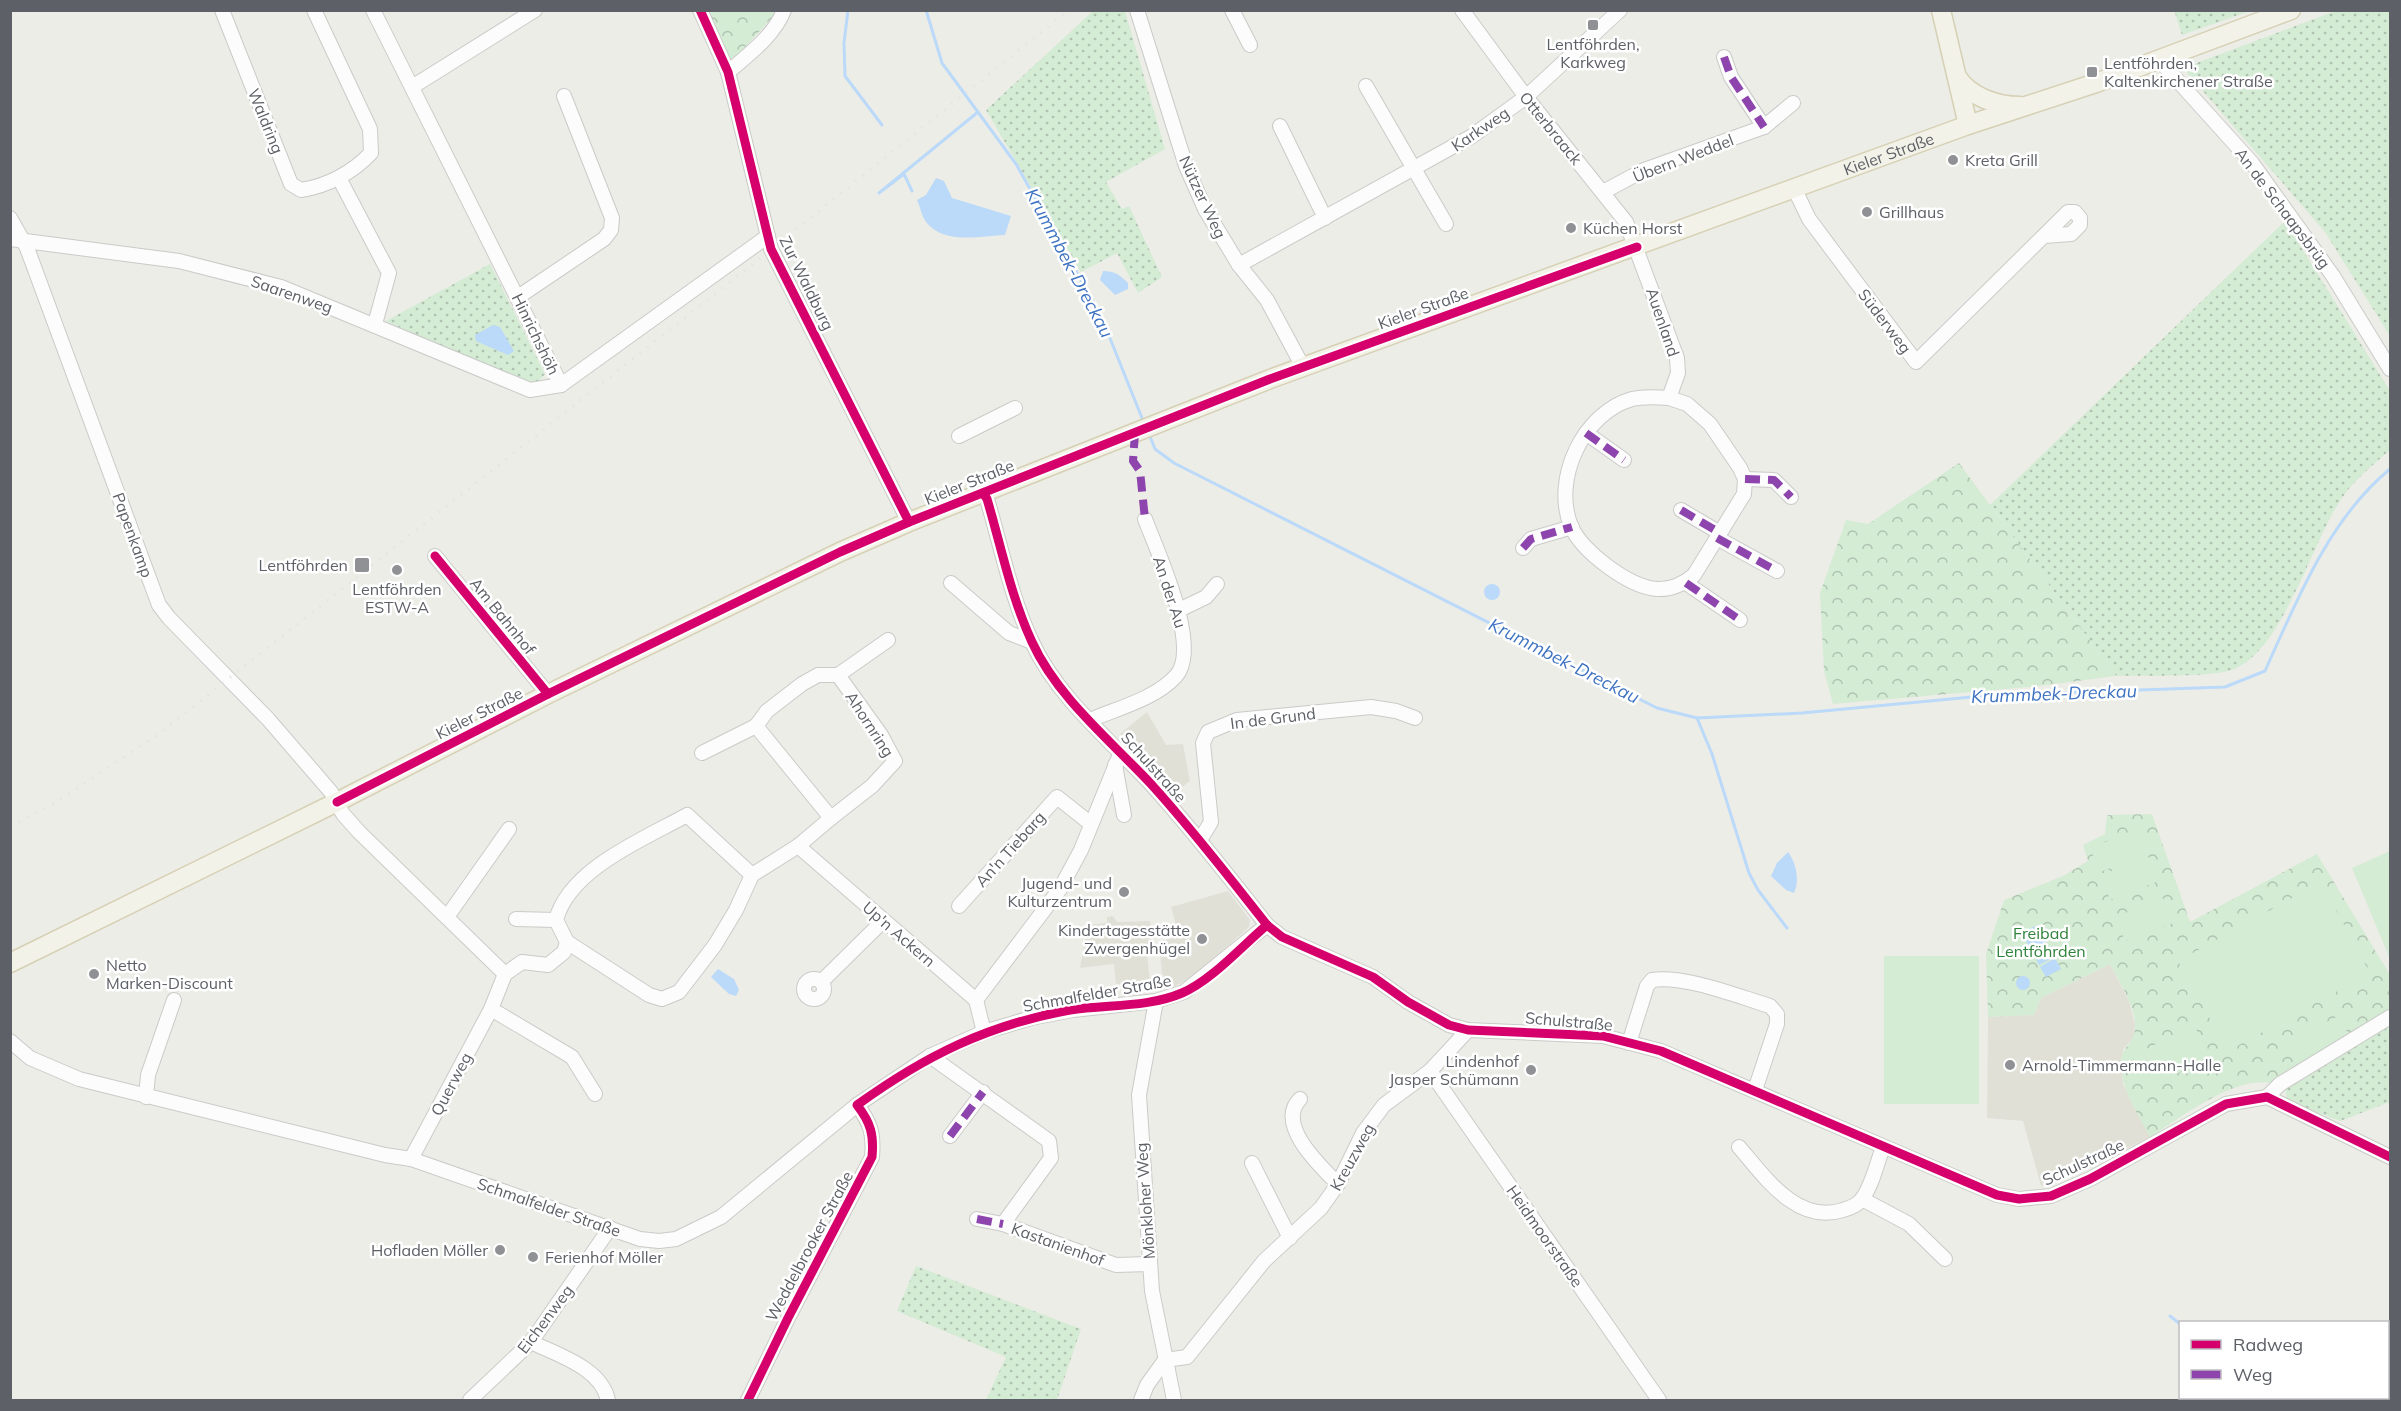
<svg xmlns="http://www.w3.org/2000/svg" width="2401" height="1411" font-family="Mulish,sans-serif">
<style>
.education{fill:#e1e0d7}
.grass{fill:url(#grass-dots)}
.forest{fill:url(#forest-crowns)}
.pitch{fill:#d4ebd4}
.water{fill:#bbd9f8}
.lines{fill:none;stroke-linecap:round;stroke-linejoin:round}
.stream{stroke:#bbd9f8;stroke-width:3}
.minor-casing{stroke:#cacac8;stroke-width:16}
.major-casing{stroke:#d6d0b4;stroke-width:21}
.minor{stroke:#fcfcfc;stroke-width:14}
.major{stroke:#f3f2e8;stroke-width:18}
.rail{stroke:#e4e4e3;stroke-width:3;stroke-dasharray:1.5 8;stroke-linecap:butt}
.quiet{stroke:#8e44ad;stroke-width:8;stroke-dasharray:15 8;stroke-linecap:butt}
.cycleway-casing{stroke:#fff;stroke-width:13}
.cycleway{stroke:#d6006c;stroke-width:9}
.poi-dot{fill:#8f9194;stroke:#fff;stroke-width:2}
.labels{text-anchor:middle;stroke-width:5;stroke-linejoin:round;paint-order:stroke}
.poi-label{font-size:16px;fill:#5d6066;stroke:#fff;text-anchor:start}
.street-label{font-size:16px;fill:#5d6066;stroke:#fff}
.park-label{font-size:16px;fill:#2f833a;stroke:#fff}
.water-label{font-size:18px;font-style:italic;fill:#3e73c2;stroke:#fff}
</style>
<defs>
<pattern id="grass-dots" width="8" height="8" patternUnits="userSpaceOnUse" patternTransform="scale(1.5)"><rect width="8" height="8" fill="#d4ebd4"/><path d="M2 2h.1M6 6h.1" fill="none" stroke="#afc2b0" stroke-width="1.8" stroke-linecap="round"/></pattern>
<pattern id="forest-crowns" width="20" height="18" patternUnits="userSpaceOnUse" patternTransform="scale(1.5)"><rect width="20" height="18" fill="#d4ebd4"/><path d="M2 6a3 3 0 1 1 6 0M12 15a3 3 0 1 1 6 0" fill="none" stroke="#afc2b0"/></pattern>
</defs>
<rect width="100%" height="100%" fill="#edede8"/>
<g class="education">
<polygon points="1147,712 1166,745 1183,744 1190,781 1171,795 1128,749 1126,741 1120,734"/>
<polygon points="1228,891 1250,920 1249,927 1191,978 1171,988 1162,973 1159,942 1179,936 1171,907"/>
<polygon points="1113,916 1117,922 1150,921 1154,952 1147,953 1150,981 1116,984 1114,964 1080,968 1088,925 1107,923 1107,917"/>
<polygon points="2110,964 2129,1001 2135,1024 2134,1037 2123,1049 2121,1062 2123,1084 2150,1137 2061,1181 2041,1186 2023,1121 1987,1118 1988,1017 2034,1015 2041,998"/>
</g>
<g class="grass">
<polygon points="1094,10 1125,11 1165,149 1106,182 1122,209 1129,206 1162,277 1138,293 1117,253 1081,272 986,110"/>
<polygon points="2174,10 2250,10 2250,11 2182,35"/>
<polygon points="2338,10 2390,11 2390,336 2325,232 2183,68"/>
<path d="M2285,221l105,170v59c-17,15 -35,29 -48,48 -30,43 -59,152 -108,171 -21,9 -91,6 -118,7l-126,-171z"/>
<polygon points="490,264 545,374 532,388 386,321"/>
<polygon points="2390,1026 2390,1102 2340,1121 2287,1101 2285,1086"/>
<polygon points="916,1266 1081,1329 1057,1400 986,1400 1006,1357 897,1311"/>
</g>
<g class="forest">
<polygon points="705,11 775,11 774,15 731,63"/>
<polygon points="1959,463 2116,676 2039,686 1833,704 1824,671 1820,593 1846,520 1868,524"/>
<path d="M2152,814l38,108 127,-68 73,121v37l-114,72c-39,-11 -94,33 -126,53 -12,-23 -29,-47 -29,-74 0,-16 10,-17 13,-29 6,-22 -14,-50 -24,-70l-69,34 -7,17 -46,2 -2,-63 18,-54 59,-24 25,-15 -5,-16 22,-11 2,-19z"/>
</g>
<g class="pitch">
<polygon points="2138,829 2148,854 2100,872 2090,848"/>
<polygon points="2390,851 2390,959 2352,868"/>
<polygon points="2149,857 2159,881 2110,900 2101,875"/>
<polygon points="2321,882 2370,973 2228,1051 2178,961"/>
<polygon points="2163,898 2173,923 2125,941 2115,917"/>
<rect x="1884" y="956" width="95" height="148"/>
<polygon points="2338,1016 2349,1035 2299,1064 2288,1045"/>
<polygon points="2193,1024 2211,1055 2150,1089 2132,1057"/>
</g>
<g class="water">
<path d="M936,178l8,3 8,17 59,18 -6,19c-24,1 -61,10 -79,-13 -4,-5 -6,-16 -9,-22l9,-5z"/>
<path d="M1103,271c12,0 17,4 25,12v6l-13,6 -15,-15z"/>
<polygon points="493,325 500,327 514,351 508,355 476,341 475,335"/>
<circle cx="1492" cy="592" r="8"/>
<path d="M1788,852c8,10 12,29 6,41l-8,-3 -15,-14 6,-13z"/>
<polygon points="2037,925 2054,957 2039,965 2022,933"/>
<polygon points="2055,958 2061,969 2046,977 2040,967"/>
<polygon points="718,969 734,979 739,990 736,996 729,994 711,977"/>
<circle cx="2023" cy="983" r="7"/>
</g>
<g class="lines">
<g class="stream">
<polyline points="848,10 844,43 845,76 882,125"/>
<polyline points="926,10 942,63 1016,164 1101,316 1144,423"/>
<polyline points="912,191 904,174 879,193 978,112"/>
<path d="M1149,434l6,15 19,14 483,245 40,10 105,-5 191,-18 232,-8 40,-16c32,-71 64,-152 125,-202"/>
<polyline points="1697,718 1712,754 1749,873 1758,890 1787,928"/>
<polyline points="2170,1316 2180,1324"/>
<polyline points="2272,1398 2275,1400"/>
<polyline points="2243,1400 2247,1398"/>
</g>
<defs>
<g id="minor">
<path d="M222,10l65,164 4,10 10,6c27,-4 52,-18 70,-37l-1,-24 -56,-119"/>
<polyline points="373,10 561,385"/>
<polyline points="700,10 728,72 771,249 909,522"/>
<polyline points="1137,10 1186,166 1205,209 1239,265 1267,300 1303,367"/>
<polyline points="1232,10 1250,45"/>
<path d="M1462,10l64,87 100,125 51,136 1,15 -9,25c-12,-1 -25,-2 -37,1 -49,14 -80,80 -61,127 10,25 58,61 86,63 13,1 27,-5 37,-14l50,-81 1,-15 -5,-11 -30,-44 -23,-20 -18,-6"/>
<polyline points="1724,57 1731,77 1764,127"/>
<polyline points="2159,60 2252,163 2333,276 2390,369"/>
<path d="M728,72c20,-17 47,-37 56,-62"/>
<polyline points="1366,86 1446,224"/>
<polyline points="412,87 535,10"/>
<polyline points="1280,126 1325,218"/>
<polyline points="339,178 389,273 375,324"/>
<polyline points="1795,190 1809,219 1916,362 2068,212 2075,212 2080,218 2080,225 2071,234 2044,236"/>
<polyline points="1603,192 1644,170 1764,127 1793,103"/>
<polyline points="10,218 27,248 159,605 169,618 268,719 331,792 343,814 359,832 505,974 491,1009 411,1159"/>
<polyline points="10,239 179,261 281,287 530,390 561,385 768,236"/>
<polyline points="1239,265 1472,136 1526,97 1620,10"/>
<polyline points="518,297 604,239 611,230 612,218 564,96"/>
<polyline points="1586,433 1624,460"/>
<polyline points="959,436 1015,408"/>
<polyline points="1745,479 1774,480 1791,497"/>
<path d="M983,493l4,6c14,47 24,98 45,143 25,55 79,99 119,142 41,45 78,93 116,141l15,12 91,40 35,25 41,23 19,5 135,6 58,15 336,144 22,4 32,-3 39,-17 136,-75 41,-7 123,60"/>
<polyline points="1681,510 1720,533"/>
<polyline points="1717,538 1777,571"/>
<polyline points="1523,548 1531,539 1572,527"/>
<polyline points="435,556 548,694"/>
<polyline points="951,583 1009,633 1032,642"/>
<polyline points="1686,583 1740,620"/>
<polyline points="1179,610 1206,597 1217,584"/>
<path d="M1090,720c28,-12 65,-21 86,-44 26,-29 -19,-125 -31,-157"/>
<polyline points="702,753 756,726"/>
<polyline points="1115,765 1124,815"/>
<polyline points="831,818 872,786 895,761 881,735 838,675"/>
<polyline points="1200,840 1211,822 1203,743 1208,732 1237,720 1371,707 1396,711 1415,718"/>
<polyline points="798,846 976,1000 984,1032"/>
<polyline points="959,906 1057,797 1091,824"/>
<polyline points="447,917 509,829"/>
<polyline points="516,919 556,920"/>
<polyline points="567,942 649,995 662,999 679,992 715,945 736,910 752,875 798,846 831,818 756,726 767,711 802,684 818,675 838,675 888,640"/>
<path d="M505,974l17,-12 26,3 16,-13 3,-10 -11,-22c13,-51 88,-81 131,-105l65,60"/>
<circle cx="814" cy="989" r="10"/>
<polyline points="821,982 883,921"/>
<polyline points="976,1000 1060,889 1081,850 1121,752"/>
<polyline points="1156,1001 1139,1095 1152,1291 1174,1400"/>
<polyline points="491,1009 572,1057 595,1094"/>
<polyline points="10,1041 30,1058 79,1079 385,1155 411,1159 640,1239 659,1241 676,1239 721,1217 857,1105 930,1056 984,1032 1031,1018 1073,1010 1156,1001 1184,992 1267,925"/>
<path d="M1629,1043l18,-57 5,-6c33,-5 85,16 118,26l7,8v10l-22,66"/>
<polyline points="930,1056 1049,1141 1051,1158 1003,1224 1116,1265 1149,1264"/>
<polyline points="1430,1071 1659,1400"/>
<polyline points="146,1097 148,1075 174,1000"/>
<polyline points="2267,1097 2280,1084 2390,1017"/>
<path d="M1300,1099c-25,25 20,67 38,85"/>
<polyline points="950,1136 983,1092"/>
<path d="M1739,1147c26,30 58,78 104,63 7,-2 15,-5 19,-11 10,-13 15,-36 21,-52"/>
<polyline points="1252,1163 1290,1238"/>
<polyline points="1862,1199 1909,1224 1945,1259"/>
<polyline points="977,1219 1003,1224"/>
<path d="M531,1342c27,13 70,26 77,58"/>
<polyline points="470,1400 531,1342 610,1228"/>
<path d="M748,1400l40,-82 84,-161c2,-22 -1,-34 -15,-52"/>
<polyline points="1141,1400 1147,1385 1165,1360 1187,1357 1264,1261 1321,1208 1338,1184 1363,1133 1384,1105 1430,1071 1468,1030"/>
</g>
<g id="major">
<polyline points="1941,10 1968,125"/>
<path d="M1957,77c13,20 40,29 63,29"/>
<path id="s1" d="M10,963l327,-161 211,-108 292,-142 69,-30 361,-143 698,-254 128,-42 195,-73"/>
</g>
</defs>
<use href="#minor" class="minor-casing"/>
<use href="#major" class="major-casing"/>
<use href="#minor" class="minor"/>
<use href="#major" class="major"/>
<polyline class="rail" points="10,826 52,805 156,736 744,271 1069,10"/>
<g class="quiet">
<polyline points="1724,57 1731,77 1764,127"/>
<polyline points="1135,433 1133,461 1140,471 1145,519"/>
<polyline points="1586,433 1624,460"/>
<polyline points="1745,479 1774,480 1791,497"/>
<polyline points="1681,510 1720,533"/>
<polyline points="1717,538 1777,571"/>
<polyline points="1523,548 1531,539 1572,527"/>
<polyline points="1686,583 1740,620"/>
<polyline points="950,1136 983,1092"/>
<polyline points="977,1219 1003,1224"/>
</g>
<defs>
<g id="cycleway">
<polyline points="700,10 728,72 771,249 909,522"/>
<path d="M983,493l4,6c14,47 24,98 45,143 25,55 79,99 119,142 41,45 78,93 116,141l15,12 91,40 35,25 41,23 19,5 135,6 58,15 336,144 22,4 32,-3 39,-17 136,-75 41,-7 123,60"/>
<polyline points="435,556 548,694"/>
<polyline points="337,802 548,694 840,552 909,522 1270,379 1637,247"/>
<path d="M748,1400l40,-82 84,-161c2,-22 -1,-34 -15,-52 68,-49 130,-80 213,-95 37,-6 77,-2 112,-17 29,-12 61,-48 85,-68"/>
</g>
</defs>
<use href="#cycleway" class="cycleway-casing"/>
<use href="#cycleway" class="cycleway"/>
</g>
<g class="poi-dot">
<rect x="1587" y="19" width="12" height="12" rx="3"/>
<rect x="2086" y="66" width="12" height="12" rx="3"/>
<circle cx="1953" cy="160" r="6"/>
<circle cx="1867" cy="212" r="6"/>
<circle cx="1571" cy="228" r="6"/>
<rect x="354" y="557" width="16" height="16" rx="3"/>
<circle cx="397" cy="570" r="6"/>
<circle cx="1124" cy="892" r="6"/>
<circle cx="1202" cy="939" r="6"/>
<circle cx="94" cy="974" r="6"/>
<circle cx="2010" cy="1065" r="6"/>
<circle cx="1531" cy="1070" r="6"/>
<circle cx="500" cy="1250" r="6"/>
<circle cx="533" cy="1257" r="6"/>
</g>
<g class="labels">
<g class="poi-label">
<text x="1593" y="50" text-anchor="middle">Lentföhrden,<tspan x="1593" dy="18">Karkweg</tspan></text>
<text x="2104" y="69">Lentföhrden,<tspan x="2104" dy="18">Kaltenkirchener Straße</tspan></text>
<text x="1965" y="166">Kreta Grill</text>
<text x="1879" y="218">Grillhaus</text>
<text x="1583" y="234">Küchen Horst</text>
<text x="348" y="571" text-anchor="end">Lentföhrden</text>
<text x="397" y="595" text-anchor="middle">Lentföhrden<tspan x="397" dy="18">ESTW-A</tspan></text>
<text x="1112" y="889" text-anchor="end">Jugend- und<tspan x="1112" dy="18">Kulturzentrum</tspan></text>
<text x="1190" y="936" text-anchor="end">Kindertagesstätte<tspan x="1190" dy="18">Zwergenhügel</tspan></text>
<text x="106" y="971">Netto<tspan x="106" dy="18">Marken-Discount</tspan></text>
<text x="1519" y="1067" text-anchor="end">Lindenhof<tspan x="1519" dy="18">Jasper Schümann</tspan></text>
<text x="2022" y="1071">Arnold-Timmermann-Halle</text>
<text x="488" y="1256" text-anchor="end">Hofladen Möller</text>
<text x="545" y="1263">Ferienhof Möller</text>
</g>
<g class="street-label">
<text transform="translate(266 121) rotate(68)" y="6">Waldring</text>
<text transform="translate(1551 128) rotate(51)" y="6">Otterbraack</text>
<text transform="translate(1480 129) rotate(-34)" y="6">Karkweg</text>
<text dy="6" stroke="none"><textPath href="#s1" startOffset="2048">Kieler Straße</textPath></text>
<text transform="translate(1683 158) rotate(-21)" y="6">Übern Weddel</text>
<text transform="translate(1203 197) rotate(65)" y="6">Nützer Weg</text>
<text transform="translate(2283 208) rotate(53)" y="6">An de Schaapsbrüg</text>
<text transform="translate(807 283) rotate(64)" y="6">Zur Waldburg</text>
<text transform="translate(292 294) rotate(19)" y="6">Saarenweg</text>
<text transform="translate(1423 308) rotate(-20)" y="6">Kieler Straße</text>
<text transform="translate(1885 321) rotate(53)" y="6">Süderweg</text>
<text transform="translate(1663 322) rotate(71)" y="6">Auenland</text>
<text transform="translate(536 334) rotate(64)" y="6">Hinrichshöh</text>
<text transform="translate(969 482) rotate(-22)" y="6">Kieler Straße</text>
<text transform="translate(133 535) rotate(70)" y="6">Papenkamp</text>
<text transform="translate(1170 592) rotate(72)" y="6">An der Au</text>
<text transform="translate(503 616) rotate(51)" y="6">Am Bahnhof</text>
<text transform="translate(479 713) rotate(-27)" y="6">Kieler Straße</text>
<text transform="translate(1273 718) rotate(-7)" y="6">In de Grund</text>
<text transform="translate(870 724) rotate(57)" y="6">Ahornring</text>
<text transform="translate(1154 767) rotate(48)" y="6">Schulstraße</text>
<text transform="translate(1010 849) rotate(-48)" y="6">An'n Tiebarg</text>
<text transform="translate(899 934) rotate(41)" y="6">Up'n Ackern</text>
<text transform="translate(1097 993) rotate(-10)" y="6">Schmalfelder Straße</text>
<text transform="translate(1569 1021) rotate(5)" y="6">Schulstraße</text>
<text transform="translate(451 1084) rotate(-62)" y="6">Querweg</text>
<text transform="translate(1352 1157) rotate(-61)" y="6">Kreuzweg</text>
<text transform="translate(2083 1162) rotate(-25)" y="6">Schulstraße</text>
<text transform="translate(1145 1201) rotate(-94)" y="6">Mönkloher Weg</text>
<text transform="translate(549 1207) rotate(19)" y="6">Schmalfelder Straße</text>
<text transform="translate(1545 1236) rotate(55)" y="6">Heidmoorstraße</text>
<text transform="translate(1058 1244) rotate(20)" y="6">Kastanienhof</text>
<text transform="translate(809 1246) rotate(-62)" y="6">Weddelbrooker Straße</text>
<text transform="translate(545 1319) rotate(-53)" y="6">Eichenweg</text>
</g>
<g class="park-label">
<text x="2041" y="939">Freibad<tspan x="2041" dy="18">Lentföhrden</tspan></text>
</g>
<g class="water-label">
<text transform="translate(1069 263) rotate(62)" y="6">Krummbek-Dreckau</text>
<text transform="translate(1564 661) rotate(27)" y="6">Krummbek-Dreckau</text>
<text transform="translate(2054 694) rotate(-2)" y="6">Krummbek-Dreckau</text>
</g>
</g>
<rect width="2401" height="1411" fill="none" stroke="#5d6066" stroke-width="24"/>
<rect x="2179" y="1321" width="210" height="78" fill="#ffffff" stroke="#bebfc2" stroke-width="1.5"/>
<rect x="2191" y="1340" width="30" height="9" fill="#d6006c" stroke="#bebfc2" stroke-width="1.5"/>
<text x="2233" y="1351" font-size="18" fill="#5d6066">Radweg</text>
<rect x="2191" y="1370" width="30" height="9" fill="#8e44ad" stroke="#bebfc2" stroke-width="1.5"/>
<text x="2233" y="1381" font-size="18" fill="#5d6066">Weg</text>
</svg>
